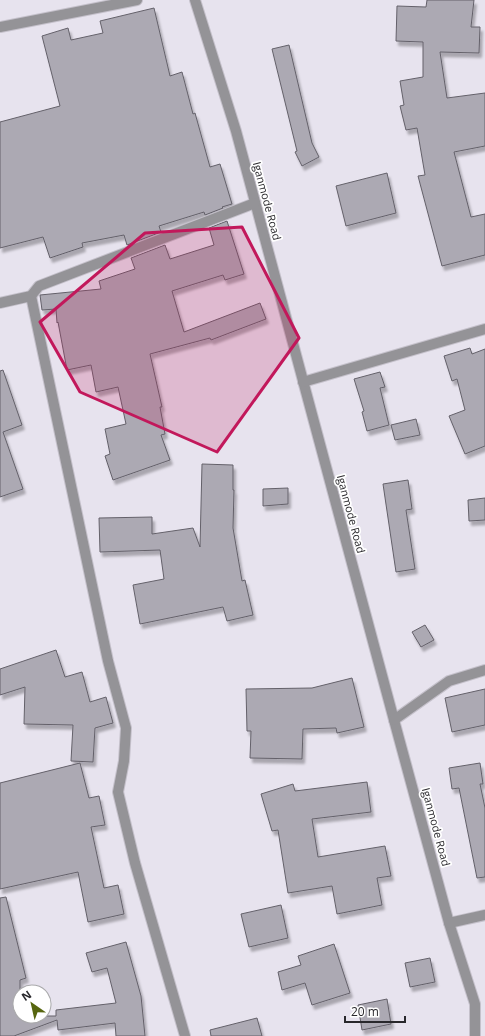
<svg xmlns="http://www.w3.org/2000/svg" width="485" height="1036" font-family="'Open Sans',sans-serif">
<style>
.building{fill:#aca9b3;stroke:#64616a;filter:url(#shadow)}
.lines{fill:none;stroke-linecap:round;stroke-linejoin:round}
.minor-casing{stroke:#c5c1cb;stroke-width:12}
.minor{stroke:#949397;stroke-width:10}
.marked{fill:#c2185b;fill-opacity:0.2;stroke:#c2185b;stroke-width:3;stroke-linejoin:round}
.labels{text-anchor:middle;stroke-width:3.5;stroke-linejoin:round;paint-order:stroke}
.street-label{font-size:11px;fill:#29282c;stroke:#fff}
</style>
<defs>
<filter id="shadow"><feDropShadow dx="2.5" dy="4.5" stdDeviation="1" flood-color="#0004"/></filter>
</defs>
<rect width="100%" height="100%" fill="#e7e3ee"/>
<g class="building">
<polygon points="427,0 474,0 471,27 480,27 479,53 440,52 447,98 485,93 485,146 454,152 471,217 485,214 485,255 442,266 418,176 425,175 417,128 406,130 400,106 404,105 400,81 423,77 423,42 396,41 397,6 426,7"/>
<polygon points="154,8 170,76 182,72 193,114 195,113 210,167 220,164 232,204 222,207 223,208 205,215 204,212 159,226 161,232 127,245 124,235 82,243 83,247 50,258 43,237 0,248 0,122 60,106 42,36 68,28 71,40 103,33 100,21"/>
<polygon points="289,45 312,143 319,157 302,166 295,152 297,151 272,49"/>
<polygon points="387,173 396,213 346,226 336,186"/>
<polygon points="227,221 244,274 225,280 223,275 172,291 184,332 260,303 266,319 211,340 210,338 150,354 162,407 160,407 165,434 161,435 170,460 113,480 105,456 110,454 105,429 126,424 118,387 96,392 91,365 67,370 58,322 57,323 56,309 42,310 40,295 101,289 99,281 135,269 131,258 165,245 170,259 214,245 209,228"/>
<polygon points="470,348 472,354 485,349 485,446 465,454 449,416 465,410 457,379 452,381 444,356"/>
<polygon points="3,370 22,425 3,432 23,489 0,497 0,371"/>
<polygon points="380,372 385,387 380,388 389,425 367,431 362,412 364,411 354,379"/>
<polygon points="416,419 420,435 395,440 391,425"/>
<polygon points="202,464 233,465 233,490 234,490 233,528 242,581 245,580 253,615 227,621 223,607 140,624 133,585 164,579 160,550 100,552 99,518 152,517 152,534 193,528 200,547"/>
<polygon points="408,480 412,509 406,510 415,569 396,572 383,484"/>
<polygon points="288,488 288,504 263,506 263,489"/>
<polygon points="485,498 485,520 469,521 468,500"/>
<polygon points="425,625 434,640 421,647 412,632"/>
<polygon points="56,650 65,677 82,672 90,702 106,697 113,723 95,728 93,762 71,761 73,725 24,724 25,687 0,695 0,669"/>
<polygon points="352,678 364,727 337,733 336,728 303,729 302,759 250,758 251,731 247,731 246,689 312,688"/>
<polygon points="485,689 485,725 452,732 445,698"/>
<polygon points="80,763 89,798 99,796 105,825 91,827 104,888 118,885 124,914 88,922 78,872 0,889 0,783"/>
<polygon points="480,763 483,784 480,784 485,808 485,877 477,878 459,788 452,789 449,768"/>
<polygon points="367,782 371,812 312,819 318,857 385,846 391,876 377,878 382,905 337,914 332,886 288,893 278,830 272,831 261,794 293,784 295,791"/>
<polygon points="6,897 26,978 20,980 20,1016 56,1016 56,1010 116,1003 107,968 92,972 86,953 126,942 141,996 145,1036 116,1036 115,1023 58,1030 57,1020 14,1036 0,1036 0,898"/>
<polygon points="281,905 288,938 249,947 241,914"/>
<polygon points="334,944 350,993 312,1005 305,983 282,990 278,972 301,965 298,956"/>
<polygon points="430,958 435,982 410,987 405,963"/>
<polygon points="387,999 391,1024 362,1030 358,1005"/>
<polygon points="257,1018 262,1036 211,1036 210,1030"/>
</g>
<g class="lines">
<defs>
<g id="minor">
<polyline points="195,0 236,131 394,720 449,923 475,1004 475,1036"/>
<polyline points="0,27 137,0"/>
<polyline points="31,296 108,661 126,728 124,761 118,792 135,863 185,1036"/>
<polyline points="0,303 31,296 39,286 255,203"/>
<polyline points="303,382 485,329"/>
<polyline points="394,720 449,681 485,670"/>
<polyline points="449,923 485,915"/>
</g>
</defs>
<use href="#minor" class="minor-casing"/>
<use href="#minor" class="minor"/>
</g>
<path class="marked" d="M242,227l57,111 -82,114 -137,-60 -40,-70 105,-89z"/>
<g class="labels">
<g class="street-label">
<text transform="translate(267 201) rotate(75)" y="4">Iganmode Road</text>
<text transform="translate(351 514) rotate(75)" y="4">Iganmode Road</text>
<text transform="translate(436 827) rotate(75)" y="4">Iganmode Road</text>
</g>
</g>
<g transform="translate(32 1004) rotate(326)"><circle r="19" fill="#ffffff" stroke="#a9a9ab"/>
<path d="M0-3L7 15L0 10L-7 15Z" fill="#57660f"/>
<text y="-6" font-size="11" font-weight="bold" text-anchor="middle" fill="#29282c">N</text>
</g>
<path d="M345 1016v6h60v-6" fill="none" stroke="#29282c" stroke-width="2"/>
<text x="351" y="1016" font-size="12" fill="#29282c" stroke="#ffffff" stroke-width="3" paint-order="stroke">20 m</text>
</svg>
